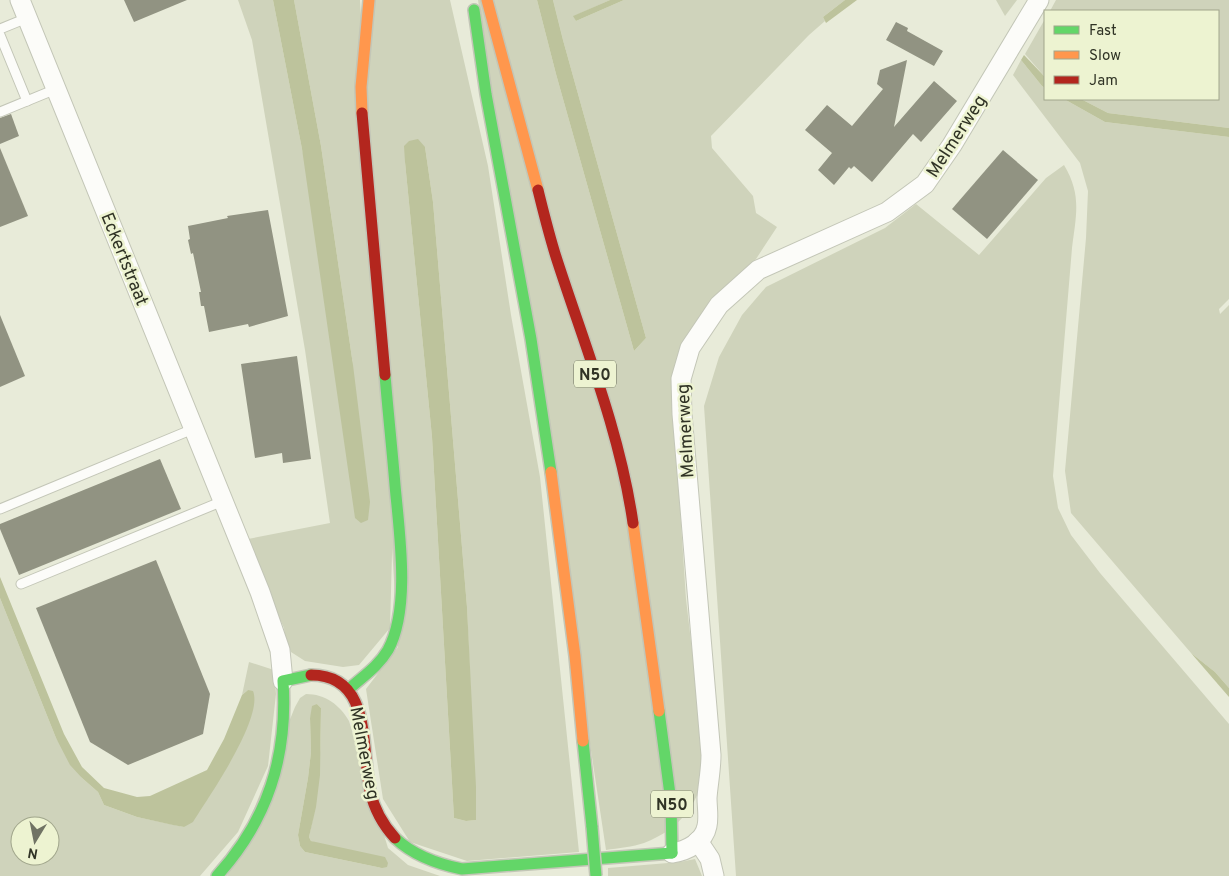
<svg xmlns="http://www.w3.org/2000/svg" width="1229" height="876" font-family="Overpass,sans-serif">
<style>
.green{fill:#cfd3bb;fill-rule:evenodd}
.water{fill:#bdc39c}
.building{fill:#919382}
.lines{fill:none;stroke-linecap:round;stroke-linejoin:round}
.lane-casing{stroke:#c3c6b7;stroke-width:11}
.street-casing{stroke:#c3c6b7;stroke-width:21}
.fast-casing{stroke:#c3c6b7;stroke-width:14}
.slow-casing{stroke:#c3c6b7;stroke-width:14}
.jam-casing{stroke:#c3c6b7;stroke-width:14}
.lane{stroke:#fcfcf9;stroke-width:9}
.street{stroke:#fcfcf9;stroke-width:19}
.fast{stroke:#63d668;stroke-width:11}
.slow{stroke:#ff974d;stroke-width:11}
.jam{stroke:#b3261e;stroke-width:11}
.fast-bridge-casing{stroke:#c3c6b7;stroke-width:14;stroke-linecap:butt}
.fast-bridge{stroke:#63d668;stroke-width:11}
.labels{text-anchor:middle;stroke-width:5;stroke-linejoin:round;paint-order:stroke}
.shield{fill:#edf3d1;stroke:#696d59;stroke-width:1}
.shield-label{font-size:16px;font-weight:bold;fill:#303325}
.street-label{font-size:18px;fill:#303325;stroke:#edf3d1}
</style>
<rect width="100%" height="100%" fill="#e8ebd9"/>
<g class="green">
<polygon points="238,0 273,0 302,149 353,365 321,146 294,0 360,0 393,517 390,628 359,665 343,667 305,661 291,652 285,638 284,628 266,588 248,539 330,523 305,350 252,40"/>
<path d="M373,0h77l38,166 23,149 29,162 39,375 -112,9 -57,-19 -27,-43 -17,-110 32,-42 -33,-550zM425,147l8,55 34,405 9,213 -10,1 -12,-3 -22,-381 -27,-275z"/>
<path d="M478,0h59l19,74 78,277 12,-13 -83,-298 -10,-40h57l-36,16 2,5 48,-21h221l-22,17 2,4 -16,14 -98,101 1,12 41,48 3,17 21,14 -21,32 -63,71 -21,58 14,211 19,162c-2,39 -24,68 -61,82 -11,4 -26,5 -38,7z"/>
<polygon points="996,0 1017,0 1005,16"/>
<polygon points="1056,0 1229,0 1229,128 1108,113 1081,99 1218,99 1218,11 1050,11"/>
<polygon points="1045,19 1045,77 1025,54"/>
<polygon points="1021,60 1042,86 1045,88 1045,99 1064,99 1105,122 1229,137 1229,299 1219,309 1220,314 1229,305 1229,688 1215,672 1191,653 1071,513 1065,471 1086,238 1088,191 1080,163 1013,75"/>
<path d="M1064,165c18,30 12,50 8,83l-19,228 5,32 13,27 29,38 129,151v152h-493l-32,-470 15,-49 23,-42 24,-28 119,-59 31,-24 63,51 67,-77z"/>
<path d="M0,598l56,140 26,40 16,14 6,13 33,12 47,10 64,-137 -6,5 7,-33 25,8 2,24 -8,72 -30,66 -38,44h-200zM20,826h30v30h-30z"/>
<path d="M306,694c19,0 34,11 43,27l39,127 20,17 32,11h-213l68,-169 5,-9zM317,704l4,4c0,44 -2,86 -12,129l2,4 71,27 -77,-16 -5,-6 -2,-11 10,-57 3,-26 -1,-34z"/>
<polygon points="695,859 702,876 608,876 608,868 680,862"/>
</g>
<g class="water">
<polygon points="273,0 294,0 321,146 353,365 370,502 368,520 361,523 355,518 302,149"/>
<polygon points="537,0 553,0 563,40 646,338 634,351 556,74"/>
<polygon points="610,0 624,0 576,21 573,16"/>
<polygon points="845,0 857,0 826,23 823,17"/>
<polygon points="1024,55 1045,77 1045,88 1042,86 1021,60"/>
<polygon points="1064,99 1081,99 1108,113 1229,128 1229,137 1105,122"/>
<polygon points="418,139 425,147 433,202 467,607 476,787 476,820 466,821 454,818 432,437 405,162 404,146 409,141"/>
<path d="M0,577l64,157 18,33 22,21 33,9 13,-1 57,-26 17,-31 18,-44 6,-5 5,1c11,27 -45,107 -60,131l-9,5 -11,-2 -36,-8 -33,-12 -6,-13 -16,-14 -12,-13 -14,-27 -56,-140z"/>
<polygon points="1191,653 1215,672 1229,688 1229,697"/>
<polygon points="317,704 321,708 320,775 316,807 309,837 311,841 385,857 388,863 387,867 382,868 305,852 300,846 298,835 308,778 311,752 310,718 312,706"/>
</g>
<g class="building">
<polygon points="124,0 187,0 134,22"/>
<polygon points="896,22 908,28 907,31 943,51 934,66 886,40"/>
<polygon points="907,60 894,127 934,81 957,101 921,142 913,134 872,182 854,166 851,169 849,167 834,185 818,170 832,153 805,130 827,105 852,126 883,89 877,84 880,70"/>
<polygon points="11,114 19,136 0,144 0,118"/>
<polygon points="0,148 28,216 0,227"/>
<polygon points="1003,150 1038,180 987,239 952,209"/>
<polygon points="268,210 288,316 249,327 248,324 209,332 204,306 201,306 199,292 201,292 193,253 191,254 188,240 190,239 188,226 228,218 227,216"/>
<polygon points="0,315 25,376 0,387"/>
<polygon points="297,356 311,459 283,463 282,453 255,458 241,364"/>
<polygon points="160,459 181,509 19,575 0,529 0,524"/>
<polygon points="156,560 210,694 203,734 128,765 90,742 36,608"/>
</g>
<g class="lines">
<defs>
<g id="lane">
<polyline points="0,29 27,18"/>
<polyline points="0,35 27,101"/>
<polyline points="0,112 56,89"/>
<polyline points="0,509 193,429"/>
<polyline points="21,584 223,501"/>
</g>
<g id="street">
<polyline points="20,0 260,592 280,650 283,681"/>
<polyline points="698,841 710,859 714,876"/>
<path d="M672,853c15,-2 32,-11 35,-27 2,-9 0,-19 0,-28 1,-14 4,-28 4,-43l-29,-341 -1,-35 9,-31 29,-43 39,-35 129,-58 38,-28 27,-39 87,-145"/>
</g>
<g id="fast">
<polyline points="474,10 486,94 531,339 551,472"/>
<path d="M348,690c14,-13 30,-23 40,-40 23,-42 11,-119 7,-165 -3,-37 -7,-73 -10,-110"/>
<polyline points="659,711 671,802 672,853"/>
<polyline points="583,741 592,827"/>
<path d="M395,838c19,18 42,26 67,31l210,-16"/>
<path d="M217,876c51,-56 71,-120 66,-195l28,-6"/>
</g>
<g id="slow">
<polyline points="487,0 538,190"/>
<polyline points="362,113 361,87 369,0"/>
<polyline points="551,472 575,656 583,741"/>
<polyline points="633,523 659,711"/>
</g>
<g id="jam">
<polyline points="362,113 385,375"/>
<path d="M538,190c6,24 12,49 20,73 28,86 62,170 75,260"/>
<path d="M311,675c62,0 50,74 59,116 4,17 13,34 25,47"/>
</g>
</defs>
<use href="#lane" class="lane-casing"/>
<use href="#street" class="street-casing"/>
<use href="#fast" class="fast-casing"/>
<use href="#slow" class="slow-casing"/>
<use href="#jam" class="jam-casing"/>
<use href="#lane" class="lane"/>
<use href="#street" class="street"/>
<use href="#fast" class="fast"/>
<use href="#slow" class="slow"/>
<use href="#jam" class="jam"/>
<defs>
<polyline id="fast-bridge" points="592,827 596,876"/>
</defs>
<use href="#fast-bridge" class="fast-bridge-casing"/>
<use href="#fast-bridge" class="fast-bridge"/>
</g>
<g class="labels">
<g class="shield">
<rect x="574" y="360.5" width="42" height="27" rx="4"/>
<rect x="651" y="790.5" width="42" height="27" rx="4"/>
</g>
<g class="shield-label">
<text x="595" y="380">N50</text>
<text x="672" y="810">N50</text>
</g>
<g class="street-label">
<text transform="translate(956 136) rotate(-57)" y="6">Melmerweg</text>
<text transform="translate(125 259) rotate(68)" y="6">Eckertstraat</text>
<text transform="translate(685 431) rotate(-93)" y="6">Melmerweg</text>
<text transform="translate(365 753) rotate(79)" y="6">Melmerweg</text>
</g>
</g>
<rect x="1044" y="10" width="175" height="90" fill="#edf3d1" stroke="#a1a68c"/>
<rect x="1054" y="26" width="25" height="8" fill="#63d668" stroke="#a1a68c"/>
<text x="1089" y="35" font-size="15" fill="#303325">Fast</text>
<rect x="1054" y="51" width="25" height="8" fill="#ff974d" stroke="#a1a68c"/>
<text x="1089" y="60" font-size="15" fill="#303325">Slow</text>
<rect x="1054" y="76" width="25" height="8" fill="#b3261e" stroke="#a1a68c"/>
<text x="1089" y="85" font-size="15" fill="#303325">Jam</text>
<g transform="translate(35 841) rotate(190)"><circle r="24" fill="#edf3d1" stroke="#a1a68c"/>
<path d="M0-4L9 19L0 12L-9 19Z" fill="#707364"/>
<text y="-8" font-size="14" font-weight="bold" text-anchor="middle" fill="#303325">N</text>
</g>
</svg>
